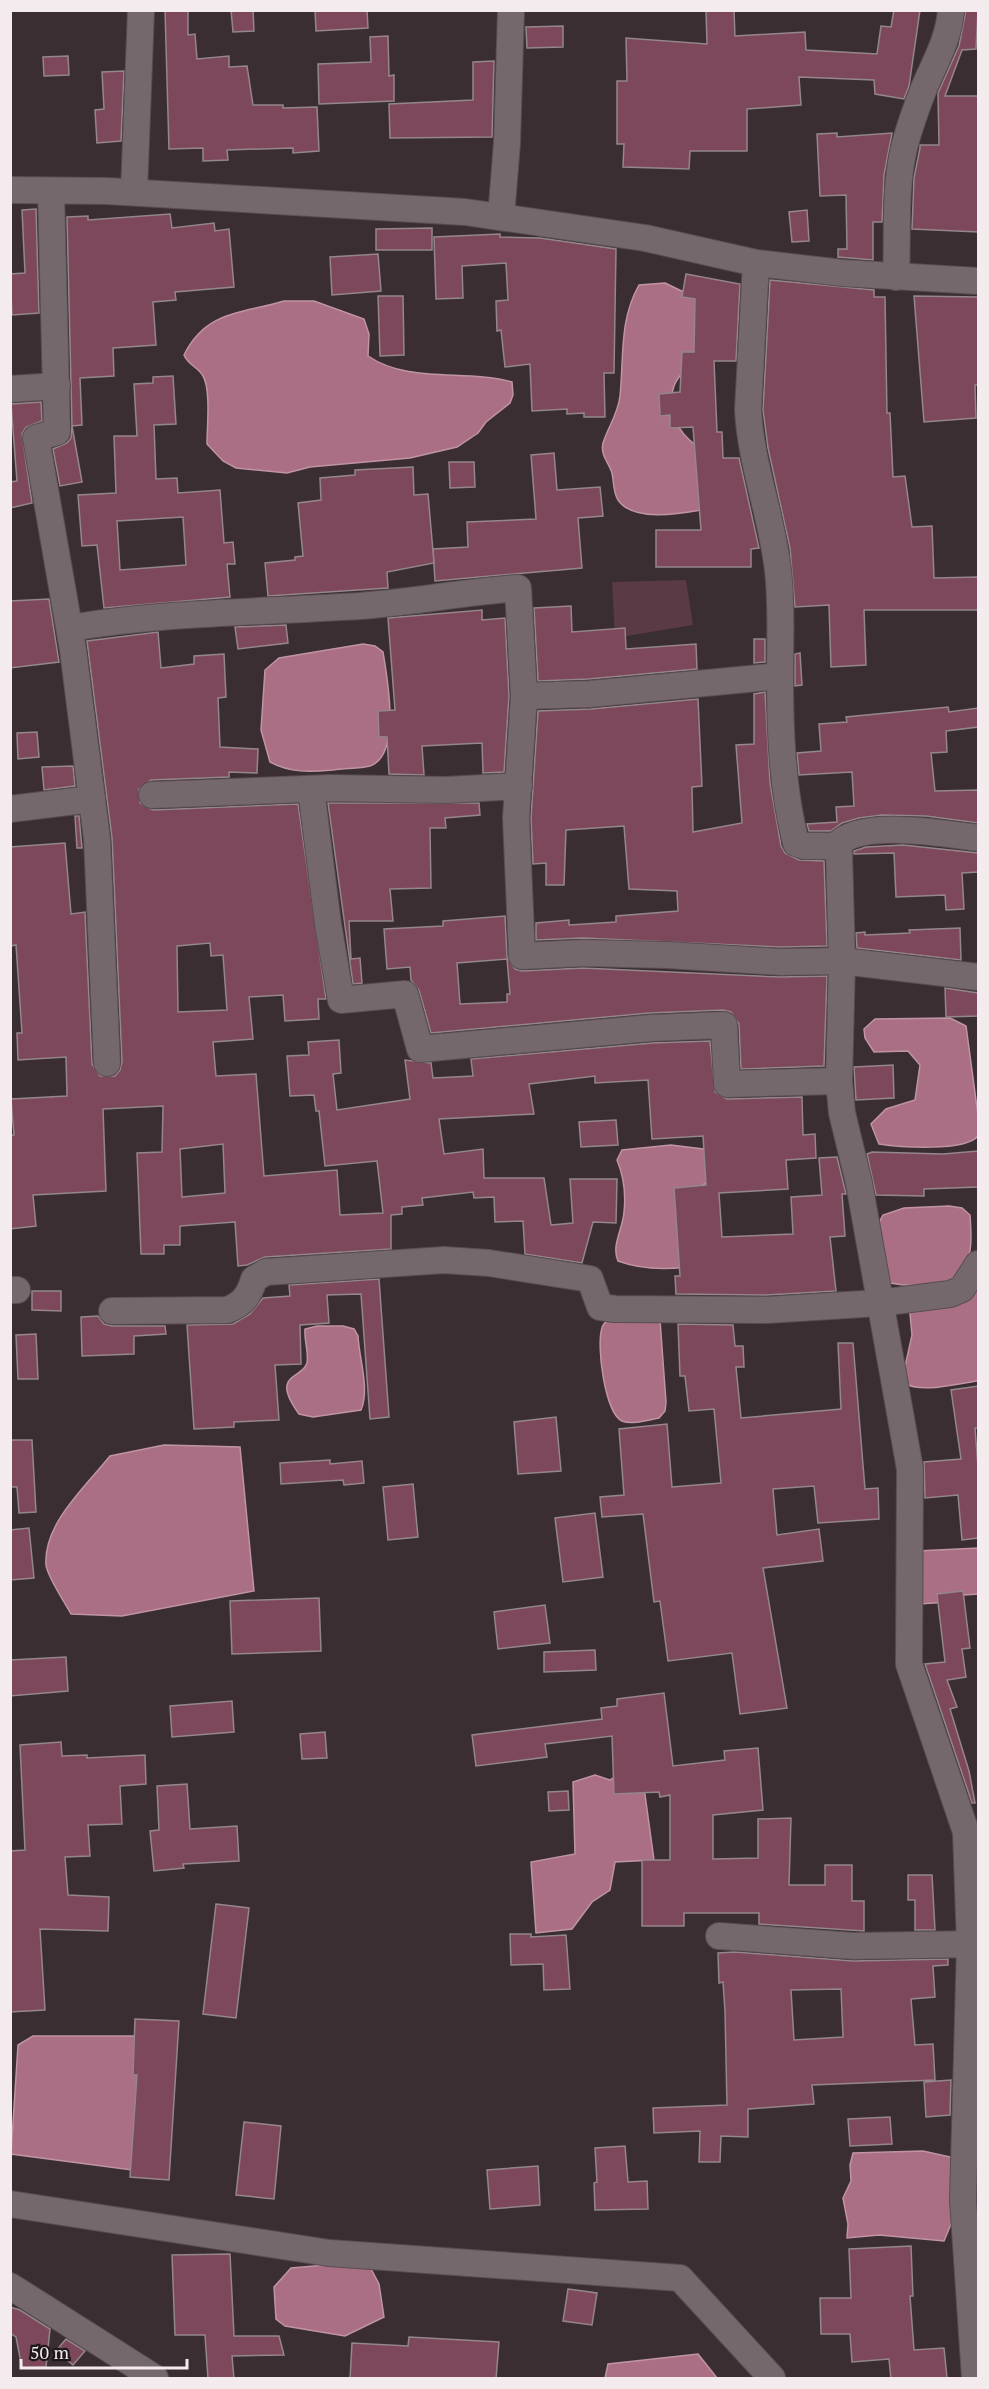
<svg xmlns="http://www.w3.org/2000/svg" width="989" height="2389" font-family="'PT Serif',serif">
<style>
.green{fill:#593a45}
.water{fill:#aa6f84;stroke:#c094a4;stroke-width:1.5}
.building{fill:#7e485c;stroke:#94868a;stroke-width:1.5;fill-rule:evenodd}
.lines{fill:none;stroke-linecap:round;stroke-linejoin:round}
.street-casing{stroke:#584d51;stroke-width:28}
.street{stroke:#75686c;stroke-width:26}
</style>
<rect width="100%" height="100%" fill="#3a2e32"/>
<polygon class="green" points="686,580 693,625 615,638 612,582"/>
<g class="water">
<path d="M665,283l31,15c0,15 3,44 -1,56 -4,12 -17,20 -21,32 -9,23 4,47 23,60l4,64c-22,4 -68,12 -83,-10 -5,-8 -4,-18 -6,-27 -3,-10 -12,-18 -9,-30 5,-16 15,-29 17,-47 4,-38 -1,-76 19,-111z"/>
<path d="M284,301h30l50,18 5,15 -1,22c41,28 97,13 144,26l1,13 -3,8 -24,19 -8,11 -21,14 -47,11 -100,9 -23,6 -51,-5 -13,-7 -16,-17c0,-16 4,-55 -4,-68 -5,-9 -15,-11 -19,-21 22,-45 58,-41 100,-54z"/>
<path d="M363,644l12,2 8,6c4,25 19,103 -13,114 -11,3 -25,2 -37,4 -24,2 -42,3 -63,-8l-9,-32 4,-60 14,-12z"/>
<path d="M950,1018l16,8 12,89v21c-13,16 -79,11 -99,8l-8,-20 15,-15 29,-9 5,-35 -12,-14 -34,1 -9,-14 -1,-9 11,-10z"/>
<path d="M671,1145l40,5 -2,31 -11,7 -12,79c-23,3 -46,2 -68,-6 -7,-16 5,-32 6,-49 2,-18 0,-35 -7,-52l5,-10z"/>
<path d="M949,1206l13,2 8,7c1,16 3,37 -5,52 -14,22 -54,20 -75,16l-14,-55 7,-13 21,-7z"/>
<path d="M978,1281v100c-20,2 -56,13 -74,2v-12l8,-36 -3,-32z"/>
<path d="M611,1317l49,3 6,82 -1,9 -6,7c-11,2 -27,7 -37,3 -17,-8 -26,-76 -20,-93 1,-5 6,-8 9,-11z"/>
<path d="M317,1326h26l11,3 4,7c1,22 12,53 3,74l-48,7 -14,-3c-30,-41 4,-35 8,-51 2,-10 -3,-23 -2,-34z"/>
<path d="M164,1445l76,2 14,144 -132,25 -51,-2c-6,-11 -24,-38 -25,-49 -3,-41 40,-79 64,-109z"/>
<polygon points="978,1548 978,1594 964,1595 949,1602 919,1604 917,1551"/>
<polygon points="642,1773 654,1860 615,1862 610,1890 592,1902 572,1929 536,1933 531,1862 575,1854 573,1782 595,1775 610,1780 620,1774"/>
<polygon points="33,2036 143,2036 147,2172 11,2154 18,2045"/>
<polygon points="923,2151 955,2158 956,2212 944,2241 879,2235 847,2238 848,2224 843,2198 851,2181 850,2165 853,2153"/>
<polygon points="338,2264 371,2269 379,2284 384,2317 345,2336 285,2326 276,2319 274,2287 291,2268"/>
<polygon points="698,2354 717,2378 605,2378 608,2364"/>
</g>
<g class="building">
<polygon points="165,10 188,10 188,35 195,34 197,59 229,56 229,67 247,66 253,105 283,105 283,108 317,107 319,151 293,153 293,148 227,150 228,160 203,161 203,148 169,149"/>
<polygon points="231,10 253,10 254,31 233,32"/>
<polygon points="315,10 367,10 368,28 316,31"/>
<polygon points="706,10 734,10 735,36 805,32 806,50 877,54 881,26 891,27 894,10 920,10 909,86 904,99 875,94 874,80 799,77 801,105 747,109 747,151 690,151 689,169 623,167 624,144 617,144 617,81 627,81 626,38 707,44"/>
<polygon points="966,10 978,10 976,49 962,50 945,96 978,96 978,232 912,229 914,178 920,148 920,145 939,145 938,93 959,46"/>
<polygon points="563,26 563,47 527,48 526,27"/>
<polygon points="388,36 389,76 394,75 394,101 319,104 318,64 371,62 370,37"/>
<polygon points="68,56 69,75 44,76 43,57"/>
<polygon points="494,61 492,137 390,138 389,104 473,100 473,62"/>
<polygon points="124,71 121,141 97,143 95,110 104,109 102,72"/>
<polygon points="837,133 837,137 892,133 884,175 882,222 873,222 873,260 838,257 838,249 847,249 846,195 820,196 817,134"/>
<polygon points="36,209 39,313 12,315 10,274 25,273 22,210"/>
<polygon points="807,210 809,241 792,242 789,212"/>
<polygon points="170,214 172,228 214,223 215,231 229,229 234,287 175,292 176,300 153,302 156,345 113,348 114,376 80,378 82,425 72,426 67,217 88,216 88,220"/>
<polygon points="432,228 432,250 376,250 376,229"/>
<polygon points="500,234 500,237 540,238 616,249 614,373 604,373 605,417 584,417 584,413 567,414 567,409 532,411 530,364 505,367 501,330 497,331 496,301 508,300 506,263 462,266 463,298 436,299 434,237"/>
<polygon points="378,254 381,291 332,295 330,257"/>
<polygon points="686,274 740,284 736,361 714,361 717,432 722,432 723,458 739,458 759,548 751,549 751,567 656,567 656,530 701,530 693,427 670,428 670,415 660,416 659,394 680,392 682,352 694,352 695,299 682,297"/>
<polygon points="770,280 874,290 874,297 885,297 887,413 890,413 893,477 905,476 912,527 932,526 934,578 978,577 978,610 864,610 866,665 831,667 829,605 795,607 790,548 768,448 763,410"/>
<polygon points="378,296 403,296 404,355 380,356"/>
<polygon points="914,296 978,297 978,385 975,385 976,418 924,422"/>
<path d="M173,376l3,48 -22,1 2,54 21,-1 1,15 42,-3 4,53 9,-1 2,22h-8l3,33 -126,11 -7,-63 -15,1 -4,-51 38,-2 -2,-57h23l-3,-52 19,-1v-6zM183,517l3,48 -66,5 -3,-49z"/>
<polygon points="41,402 42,421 26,427 22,434 32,503 10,508 10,482 17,481 11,404"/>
<polygon points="72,426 82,482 60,486 53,449 67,443 71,438"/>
<polygon points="554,453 557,490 600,487 603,516 578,518 582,568 435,581 433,549 468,547 467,522 536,519 531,455"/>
<polygon points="449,462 474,462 475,487 450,488"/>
<polygon points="413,467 414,495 428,494 434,563 387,572 388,588 268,596 265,563 295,560 295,557 303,556 298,503 321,500 320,478 355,475 355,470"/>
<polygon points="49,599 59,662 10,668 10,601"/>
<polygon points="571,606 572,632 625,628 626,649 696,644 697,669 589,679 538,681 534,608"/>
<polygon points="482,610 482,620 505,618 509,696 504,772 483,773 482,743 422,746 424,775 389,774 387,737 379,737 378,711 395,710 388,618"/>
<polygon points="286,625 288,643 238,649 235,627"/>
<path d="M158,632l3,36 33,-4v-8l30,-2 2,43 -8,1 2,49 38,2 -1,24 -28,-1v5l-78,3 -12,9 1,14 13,7 145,-6 28,195h-8l1,20 -34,2 -2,-26 -34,2 4,42 -40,3 3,34 40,-2 8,102 73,-6 3,45 43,-2 -6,-52 -52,5 -6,-55h-3l-2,-16 -24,1 -3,-40 22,-1 -1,-13 31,-2 2,33 -8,1 4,36 73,-11 -5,-39 26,3 2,15 40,-2 -2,-17 181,-16 58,-2 5,51 12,7 75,-2 1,38 12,-1 1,24 -30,2 2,29 -69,4 3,44 71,-3 -2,-37 31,-2 -3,-37 18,-1 9,37h-4l3,42 -15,1 6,54 -69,4 -91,-1 -1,-18h5l-6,-88 32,-3 -3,-49 -51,3 -4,-59 -53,3v-7l-66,8 5,30 -95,5 5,35 39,-5 1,29h60l7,47 22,-2 -3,-44h47l-1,44 -23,-1 -11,41 -57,-9 -2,-33 -28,1 -1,-25 -20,1 -1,-6 -51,6 1,7 -21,2v7l-11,1v34l-126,8 -18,8 -9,1 -3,-44 -55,4v19h-16v9h-23l-4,-101 25,-1 1,-46 -60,3 3,82 -73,4 3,31 -26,3v-94h4l-3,-36 56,-3 -1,-39 -48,3 -1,-27h5l-6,-88 -6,1v-99l55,-4 6,71 14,-2 7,152 8,12h15l5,-6 2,-8 -10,-224 -25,-197zM210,943l1,13 12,-1 4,55 -49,2 -1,-66zM223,1144l2,49 -43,4 -2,-48z"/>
<polygon points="754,639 765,639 765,662 754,663"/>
<polygon points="800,653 802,685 795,686 795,654"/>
<polygon points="765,692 770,783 781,846 785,853 799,860 824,861 827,946 781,947 583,938 536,940 536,923 569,920 569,925 616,922 616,916 678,911 677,891 629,889 624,826 566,830 564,885 546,885 546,863 533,864 531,818 538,711 591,709 698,699 702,786 692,787 693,832 742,823 736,745 754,744 754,694"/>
<polygon points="948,707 949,712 978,708 978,727 946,731 947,752 931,753 935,791 978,790 978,823 926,816 882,815 859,818 842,823 831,831 809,831 807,824 837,822 836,807 854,806 852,772 799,775 797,753 821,751 819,724 847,722 846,717"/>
<polygon points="37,732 39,757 18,759 17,733"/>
<polygon points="73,766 75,786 44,790 42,767"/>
<polygon points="328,803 479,803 480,815 445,818 446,828 430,828 431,888 390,889 393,921 349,921 351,959 360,958 362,983 353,984"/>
<polygon points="75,816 79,816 82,848 77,848"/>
<polygon points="903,845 978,853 978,872 962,873 964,909 946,910 945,895 896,897 894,853 854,854 854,851 866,847"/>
<path d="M505,916l2,41 8,12 7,2 61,-3 197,9 47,-1 -3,90 -83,3 -2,-45 -8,-12 -8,-2 -73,3 -219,20 -12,-43 -8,-10 -1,-13 -23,2 -3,-40 59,-3v-5zM507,959l3,35h-3v8l-47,2 -3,-41z"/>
<polygon points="960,928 961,960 857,948 856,933 865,932 865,935 910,933 909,930"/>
<polygon points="945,988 978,993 978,1016 946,1017"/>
<polygon points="893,1065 894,1098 856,1100 854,1067"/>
<polygon points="616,1120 618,1145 581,1147 579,1122"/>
<polygon points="978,1151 978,1187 924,1189 924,1196 876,1195 867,1154 872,1152 943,1154"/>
<polygon points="379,1279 389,1417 370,1419 361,1294 327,1295 329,1323 300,1325 301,1364 275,1365 279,1420 234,1422 234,1427 194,1429 187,1325 233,1324 250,1314 263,1298 290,1296 289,1285"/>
<polygon points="32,1291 61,1291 61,1311 32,1310"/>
<polygon points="98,1316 104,1324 112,1326 165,1326 166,1334 134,1336 134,1354 82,1356 81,1317"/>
<polygon points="678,1324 733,1325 735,1346 743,1346 744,1367 736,1367 741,1418 841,1409 838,1343 853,1343 865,1489 878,1488 879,1519 818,1523 814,1486 773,1489 777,1535 819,1529 823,1561 763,1568 787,1708 740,1714 732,1653 668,1661 660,1601 654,1602 643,1514 602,1517 600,1497 624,1495 619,1429 667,1424 672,1487 721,1483 714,1409 689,1411 685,1376 680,1376"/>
<polygon points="36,1334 38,1379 18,1379 16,1335"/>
<polygon points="978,1386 978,1428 975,1428 978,1467 978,1538 962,1540 958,1495 925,1498 924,1462 961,1459 951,1390"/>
<polygon points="556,1417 561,1471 518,1474 514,1422"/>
<polygon points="10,1440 32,1440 36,1512 19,1513 17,1487 10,1487"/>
<polygon points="330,1460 330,1464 362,1461 364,1483 344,1485 343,1480 281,1484 280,1463"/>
<polygon points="413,1484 418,1537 388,1540 383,1487"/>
<polygon points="595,1513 603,1577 563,1582 555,1518"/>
<polygon points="29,1528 34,1578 10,1580 10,1530"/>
<polygon points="963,1591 970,1648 962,1649 966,1677 947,1680 957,1707 950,1709 969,1771 975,1803 972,1803 925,1664 945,1662 937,1594"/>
<polygon points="319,1598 321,1651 232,1654 230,1601"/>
<polygon points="545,1605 550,1643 498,1649 494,1612"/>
<polygon points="595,1650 596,1670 544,1672 544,1652"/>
<polygon points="66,1657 68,1691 10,1696 10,1660"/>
<polygon points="664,1693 673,1766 725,1760 724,1751 758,1748 763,1810 713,1815 713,1859 758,1858 758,1819 791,1818 789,1885 825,1885 825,1865 852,1865 852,1901 864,1901 864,1931 759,1924 759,1913 684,1913 684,1926 642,1926 642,1860 670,1860 670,1795 660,1797 659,1792 614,1794 612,1736 545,1744 547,1757 476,1766 472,1735 602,1719 601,1708 617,1706 617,1699"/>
<polygon points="232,1701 234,1732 172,1737 170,1706"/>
<polygon points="325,1732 327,1758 302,1759 300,1734"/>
<polygon points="61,1742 62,1756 87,1755 87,1758 145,1755 146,1784 120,1786 122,1824 88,1825 90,1856 65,1857 68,1895 109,1897 108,1931 40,1929 45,2010 10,2012 10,1851 25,1850 20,1745"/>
<polygon points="187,1784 190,1829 237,1826 239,1861 183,1864 184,1868 154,1871 150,1831 159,1830 157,1786"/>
<polygon points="568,1791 569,1810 549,1811 548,1792"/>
<polygon points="908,1875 932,1875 935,1930 915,1930 915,1900 908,1900"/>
<polygon points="216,1904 249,1908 236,2018 203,2014"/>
<polygon points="510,1934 531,1934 531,1937 566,1935 570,1989 544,1990 543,1964 511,1965"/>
<path d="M735,1952l118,9 95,-2v6l-15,1 2,31 -24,2 4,46 18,-1 2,36 -123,5 2,19 -66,5v28l-27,-1 -1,26h-21l1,-31 -46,2 -1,-25 74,-3 -2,-94 -2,-29 -4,1 -1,-30zM841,1989l2,48 -49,3 -3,-50z"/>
<polygon points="135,2019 179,2021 169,2180 130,2177 137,2075 133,2075"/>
<polygon points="951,2080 950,2115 926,2117 924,2082"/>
<polygon points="890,2117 892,2144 850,2146 848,2119"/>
<polygon points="244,2122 281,2126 274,2199 236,2195"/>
<polygon points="625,2146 628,2182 647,2181 648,2209 595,2210 594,2183 597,2182 595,2148"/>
<polygon points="538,2166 540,2205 490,2209 487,2170"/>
<polygon points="911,2246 913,2296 910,2296 914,2350 944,2348 947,2378 891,2379 889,2359 852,2362 850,2334 821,2334 820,2298 851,2298 849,2249"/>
<polygon points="230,2254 234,2336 279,2336 284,2355 232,2356 234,2379 208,2379 205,2335 175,2335 172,2255"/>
<polygon points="568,2289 597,2293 592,2325 563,2321"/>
<polygon points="10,2307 20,2310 50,2329 46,2367 22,2368 16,2337 10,2333"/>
<polygon points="409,2337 499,2342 496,2379 350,2379 352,2343 408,2346"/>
<polygon points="66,2339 85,2351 73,2365 56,2351"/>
</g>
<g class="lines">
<defs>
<g id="street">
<polyline points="10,190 107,191 465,212 645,238 756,263 843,273 978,281"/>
<polyline points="51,191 57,432 36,438 73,650 97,839 107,1063"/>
<polyline points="134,192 141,10"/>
<polyline points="501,217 507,143 511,10"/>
<path d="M756,263l-8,147c3,55 24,106 30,161 4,34 2,69 2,104 0,55 2,114 16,168l8,3h32l3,6 3,109 -3,120 3,32 17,70 51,286 -1,195 57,168 4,113 -7,255 12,178"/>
<path d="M896,277c2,-44 -2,-91 9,-133 5,-19 12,-38 19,-56 11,-26 25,-49 27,-78"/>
<polyline points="10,389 57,386"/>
<path d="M70,628c96,-16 193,-16 290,-22 53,-4 105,-14 158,-18l6,108 66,-2 190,-18"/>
<polyline points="524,696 516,818 522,956 583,953 667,955 781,962 842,961 978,977"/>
<polyline points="311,789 328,924 341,1000 405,994 420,1049 651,1028 724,1025 727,1084 839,1081"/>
<polyline points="152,795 330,788 446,790 519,786"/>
<polyline points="10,809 92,799"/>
<path d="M836,846c23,-28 109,-12 142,-8"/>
<polyline points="10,1290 17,1290"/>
<path d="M112,1311l115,-1c16,-6 22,-14 27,-31l12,-7 178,-12 45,3 101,16 10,28 15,2 152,1 112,-7 71,-9 12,-5 16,-25"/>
<polyline points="719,1936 854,1946 978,1944"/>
<polyline points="10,2204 329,2253 680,2278 772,2378"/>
<polyline points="10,2286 155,2378"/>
</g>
</defs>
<use href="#street" class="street-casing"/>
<use href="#street" class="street"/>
</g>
<rect width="989" height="2389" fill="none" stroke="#f3ebee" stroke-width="24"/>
<path d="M21 2359v9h166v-9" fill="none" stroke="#f3ebee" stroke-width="3"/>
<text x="30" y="2359" font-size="18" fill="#f3ebee" stroke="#1d181a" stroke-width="4.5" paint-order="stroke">50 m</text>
</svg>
